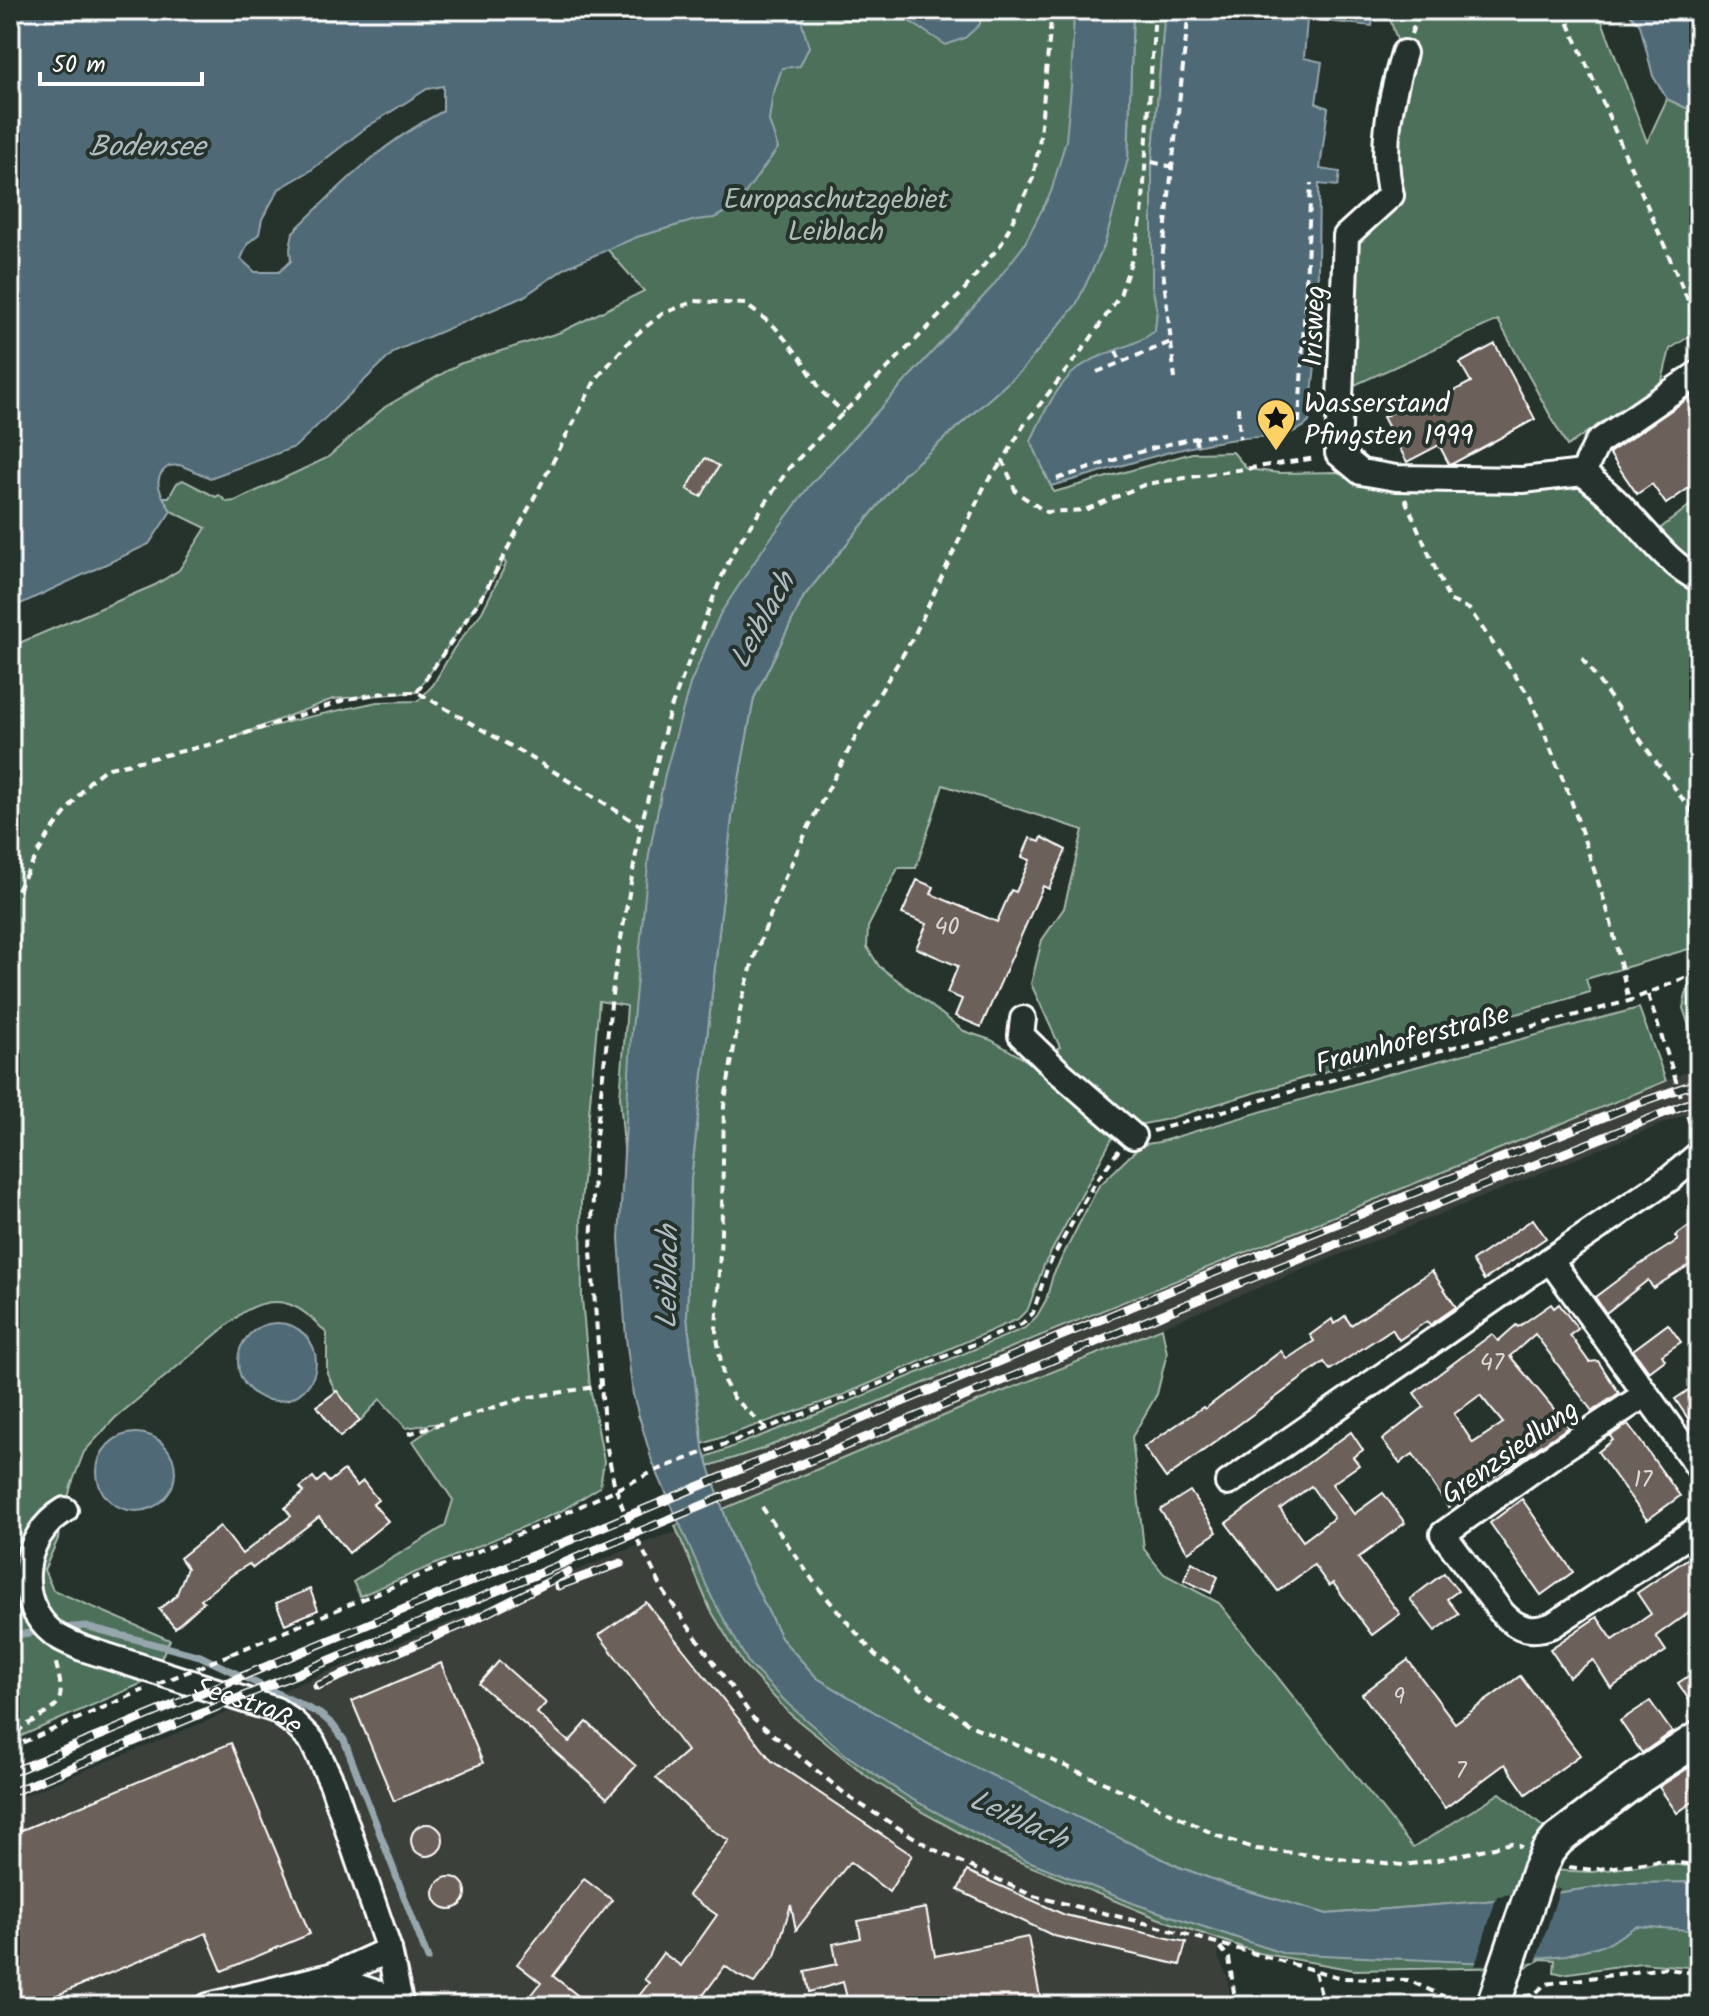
<svg xmlns="http://www.w3.org/2000/svg" width="1709" height="2016" font-family="Kalam,sans-serif">
<style>
.built{fill:#3b403a}
.green{fill:#4e705a;stroke:#a6b8ac;stroke-width:2;fill-rule:evenodd}
.water{fill:#506b76;stroke:#96a6ad;stroke-width:2;fill-rule:evenodd}
.pier{fill:#26332d}
.lines{fill:none;stroke-linecap:round;stroke-linejoin:round}
.stream{stroke:#96a6ad;stroke-width:7}
.building{fill:#6c605a;stroke:#fff;stroke-width:2;fill-rule:evenodd}
.minor-casing{stroke:#fff;stroke-width:30}
.major-casing{stroke:#fff;stroke-width:38}
.path{stroke:#fff;stroke-width:4;stroke-dasharray:8 6;stroke-linecap:butt}
.minor{stroke:#26332d;stroke-width:24}
.major{stroke:#26332d;stroke-width:32}
.rail-casing{stroke:#fff;stroke-width:9}
.rail{stroke:#26332d;stroke-width:6;stroke-dasharray:18;stroke-linecap:butt}
.path-bridge{stroke:#fff;stroke-width:4;stroke-dasharray:8 6;stroke-linecap:butt}
.labels{text-anchor:middle;stroke-width:8;stroke-linejoin:round;paint-order:stroke}
.number-label{font-size:24px;fill:#dad7d6}
.park-label{font-size:28px;fill:#afbfb5;stroke:#26332d}
.street-label{font-size:28px;fill:#fff;stroke:#26332d}
.poi-label{font-size:28px;fill:#fff;stroke:#26332d;text-anchor:start}
.water-label{font-size:30px;font-style:italic;fill:#b0bcc1;stroke:#26332d}
</style>
<rect width="100%" height="100%" fill="#26332d"/>
<filter id="ink" filterUnits="userSpaceOnUse"><feTurbulence type="fractalNoise" baseFrequency=".0125" numOctaves="2"/><feDisplacementMap in="SourceGraphic" scale="16" xChannelSelector="R" yChannelSelector="G"/><feConvolveMatrix kernelMatrix="1 2 1 2 8 2 1 2 1" color-interpolation-filters="sRGB"/></filter>
<g filter="url(#ink)">
<g class="built">
<polygon points="1699,1067 1699,1109 979,1401 723,1509 709,1466 762,1449"/>
<polygon points="678,1532 688,1561 743,1664 815,1737 895,1795 993,1851 1083,1889 1219,1940 1218,1957 1227,1976 1230,1996 1228,2006 10,2006 10,1801 659,1537"/>
</g>
<g class="green">
<path d="M517,10h586l-21,191 -260,317 -120,285 -20,627 96,221 102,89 426,186 393,-24v66l-58,-5 -79,11 -8,-2 1,-12 -14,-1 -15,8 -172,3 -95,-17 -102,-35 -164,-67 -71,-39 -54,-35 -78,-63 -47,-50 -33,-55 -35,-83 8,-4 -45,-107 -16,-160 2,-107 -4,-51 7,-91 -28,-5 -18,202 1,95 8,89 14,74 -4,26 -39,24 -201,85 -7,-14 92,-56 8,-26 -40,-59 26,-18 -33,5 -26,-29 -20,22 -23,-26 -10,-22v-39c-26,-30 -49,-43 -85,-21l-127,105 -31,34 -13,34 -13,53 -14,31 9,20 117,50 -20,40 -140,61v-1094l145,-62 24,-15 27,-42 -35,-17 -8,-14h6l8,-14 6,-3 33,17 3,-2 8,7 8,-1 92,-43 58,-51 74,-43 102,-32 83,-41 -118,-134zM504,560l2,4 -24,48 -28,36 -21,37 -15,16 -41,1 -82,18 -64,18 102,-39 84,-7 68,-100z"/>
<path d="M1133,10h32l-13,153v122l5,25 -2,22 -16,11 -59,24 -36,106 10,19 138,-39 41,-1 14,17 32,4 59,-1 23,9 220,1 118,102v362l-113,33 4,13 -426,128 -31,6 -11,-6 -78,145 -16,44 -10,10 -175,76 -140,49 -16,-127 4,-138 41,-362 22,-119 50,-102 99,-121 119,-105 106,-211zM943,785l140,45 -19,78 -22,32 -11,44 29,63 -29,16 -40,-23 -27,-9 -85,-65 -12,-19 1,-20 30,-59h18z"/>
<polygon points="1387,10 1598,10 1647,142 1667,99 1699,114 1699,330 1670,349 1662,381 1567,446 1498,320 1346,389 1352,240 1376,215 1401,52"/>
<polygon points="1699,498 1699,575 1652,535"/>
<polygon points="1699,982 1699,1056 1683,1008 1688,986"/>
<polygon points="1639,1008 1666,1081 762,1449 709,1466 706,1457 846,1403 1025,1328 1037,1316 1046,1300 1053,1275 1098,1187 1141,1145 1159,1142 1381,1076"/>
<polygon points="1162,1328 1167,1353 1157,1394 1132,1437 1144,1549 1164,1574 1219,1603 1413,1848 1500,1793 1552,1834 1521,1898 1327,1914 1231,1886 1179,1867 1090,1825 930,1745 817,1678 781,1638 733,1540 723,1509 979,1401"/>
<polygon points="1657,1863 1699,1867 1699,1884 1625,1883 1542,1895 1550,1870 1592,1872"/>
</g>
<g class="water">
<path d="M10,10h796l-4,14 7,23 -9,19 -18,2 -10,30 -3,23 9,27 -43,59 -21,11 -18,2 -59,17 -70,30 -44,30 -128,54 -100,96 -85,31 -30,-13 -11,1c-20,13 -7,29 2,45l-22,33 -139,65zM443,86v25c-63,33 -100,72 -150,121l-3,17 1,12 -12,11h-24l-14,-13 7,-16 11,-9 3,-15 17,-30 31,-18 57,-44 60,-38z"/>
<polygon points="892,10 980,10 980,24 965,38 946,45"/>
<polygon points="1074,10 1133,10 1128,159 1104,246 1076,305 1022,370 903,475 804,596 754,698 732,817 691,1179 687,1317 703,1448 733,1540 781,1638 817,1678 930,1745 1179,1867 1231,1886 1327,1914 1521,1898 1625,1883 1690,1882 1699,1884 1699,1931 1636,1926 1610,1943 1566,1955 1488,1963 1282,1953 1135,1904 1021,1858 908,1797 846,1755 788,1704 749,1664 712,1598 652,1461 633,1395 626,1338 619,1238 631,1040 649,854 665,774 690,684 720,614 765,546 810,485 992,287 1024,245 1051,192 1066,140 1071,87"/>
<path d="M1165,10h209l-2,16 -65,-7 -3,39 18,4 -6,41 12,5 -8,61 20,3 -2,14 -19,-2 -2,162 -8,76c-15,16 -45,14 -65,16 -65,7 -130,31 -193,48l-20,-45c11,-25 26,-58 49,-74 23,-16 53,-19 75,-36l2,-21 -5,-25v-122z"/>
<polygon points="1626,10 1699,10 1699,114 1667,99 1653,76 1640,25"/>
<circle cx="277" cy="1362" r="39"/>
<circle cx="136" cy="1472" r="39"/>
</g>
<polygon class="pier" points="1560,1888 1536,1962 1475,1966 1497,1896"/>
<g class="lines">
<g class="stream">
<polyline points="63,1628 85,1626 200,1656 320,1714 333,1725 344,1740 428,1959"/>
<polyline points="10,1636 36,1632"/>
</g>
</g>
<g class="building">
<polygon points="1495,344 1535,419 1452,464 1449,464 1439,445 1407,462 1383,417 1418,399 1423,407 1471,382 1460,363"/>
<polygon points="1699,391 1699,481 1666,504 1652,484 1637,494 1609,453"/>
<polygon points="705,458 719,466 701,497 687,489"/>
<polygon points="1042,837 1066,850 1049,889 1043,886 981,1027 955,1016 962,999 947,993 958,966 916,948 927,924 902,914 917,880 934,887 931,894 997,922 1011,890 1016,892 1030,860 1022,857 1030,838 1040,842"/>
<polygon points="1533,1219 1546,1238 1484,1280 1472,1261"/>
<polygon points="1699,1219 1699,1259 1653,1288 1648,1280 1606,1313 1595,1297 1627,1273 1678,1240 1675,1236"/>
<polygon points="1432,1271 1456,1307 1430,1325 1427,1321 1399,1340 1392,1329 1330,1370 1324,1362 1166,1478 1144,1447 1203,1407 1205,1409 1281,1351 1287,1359 1314,1341 1310,1335 1332,1319 1334,1324 1345,1316 1351,1325"/>
<path d="M1551,1304l3,4 5,-4 19,25 -8,6 19,27 9,-1 21,32 -27,18 -57,-77 -25,22 59,71 -121,80 -35,-53 -13,9 -18,-23 42,-33 -10,-14 78,-59 6,7 18,-16 2,2zM1480,1395l23,28 -30,20 -19,-29z"/>
<polygon points="1668,1324 1681,1342 1662,1355 1665,1360 1649,1372 1633,1350"/>
<polygon points="1699,1383 1699,1435 1675,1399"/>
<polygon points="337,1391 360,1421 340,1437 317,1406"/>
<polygon points="1628,1424 1680,1496 1647,1520 1598,1452 1613,1440 1610,1436"/>
<path d="M1351,1432l12,18 -10,7 6,8 -27,19 22,30 29,-21 22,30 -47,35 42,56 -28,21 -39,-52 -4,3 -15,-21 -36,26 -52,-68zM1311,1486l23,32 -31,23 -23,-32z"/>
<polygon points="344,1470 357,1486 363,1481 378,1500 373,1504 388,1521 349,1553 319,1517 253,1568 249,1564 233,1574 201,1599 204,1602 175,1628 159,1609 176,1596 187,1568 180,1558 220,1526 242,1554 291,1516 285,1508 304,1492 300,1488 313,1477 317,1482 324,1476 329,1482"/>
<polygon points="1190,1491 1217,1532 1188,1552 1160,1510"/>
<polygon points="1522,1499 1573,1572 1541,1595 1490,1523"/>
<polygon points="1699,1551 1699,1605 1656,1636 1666,1651 1611,1688 1593,1660 1569,1677 1550,1649 1597,1617 1613,1640 1651,1614 1637,1593"/>
<polygon points="1192,1562 1218,1577 1211,1593 1184,1580"/>
<polygon points="1444,1573 1458,1591 1447,1599 1459,1614 1435,1631 1410,1599"/>
<polygon points="310,1589 318,1610 285,1624 276,1603"/>
<polygon points="646,1602 772,1761 912,1855 889,1892 850,1862 796,1930 791,1905 775,1956 754,1983 737,1975 725,1966 695,2006 631,2006 649,1983 644,1979 663,1953 681,1966 717,1915 688,1895 729,1840 710,1829 656,1778 687,1751 599,1635"/>
<polygon points="1408,1660 1455,1723 1520,1676 1580,1755 1526,1794 1505,1764 1445,1808 1362,1694"/>
<polygon points="499,1661 546,1703 537,1713 569,1742 587,1722 636,1766 607,1798 479,1684"/>
<polygon points="441,1663 483,1763 394,1801 352,1701"/>
<polygon points="1699,1669 1699,1715 1678,1683"/>
<polygon points="1650,1701 1672,1732 1642,1753 1620,1721"/>
<polygon points="231,1743 310,1934 222,1971 206,1933 31,2006 10,2006 10,1835"/>
<polygon points="1699,1761 1699,1797 1677,1813 1659,1787"/>
<circle cx="427" cy="1840" r="16"/>
<polygon points="967,1871 1065,1915 1186,1942 1180,1965 1054,1936 958,1890"/>
<circle cx="450" cy="1893" r="16"/>
<polygon points="584,1879 612,1900 553,1976 591,2006 523,2006 541,1983 517,1964"/>
<polygon points="926,1908 935,1956 1028,1937 1042,2006 849,2006 843,1982 809,1992 805,1971 837,1964 833,1944 861,1938 858,1921"/>
</g>
<g class="lines">
<defs>
<g id="minor">
<path d="M1404,53c-13,45 -25,95 -13,142l-45,41 -8,217 23,19 35,6 127,2 60,-7c14,12 30,24 42,38 23,23 44,54 74,68"/>
<polyline points="1583,473 1597,443 1699,373"/>
<polyline points="1023,1019 1021,1035 1057,1070 1133,1136"/>
<polyline points="1699,1154 1672,1177 1550,1260 1699,1468"/>
<path d="M1646,1394l-91,60 -112,80 59,79c16,17 30,20 51,12l146,-97"/>
<polyline points="1228,1483 1550,1260"/>
<path id="s1" d="M65,1510c-44,26 -53,91 -11,124 8,6 19,10 28,14l194,62 18,13 18,18 20,42 57,167 12,56"/>
<polyline points="208,2006 334,1975 389,1950"/>
<polyline points="293,2006 344,1994 358,1987 379,1994 379,2006"/>
</g>
<polyline id="major" points="1493,2006 1539,1870 1548,1851 1558,1839 1641,1776 1699,1738"/>
</defs>
<use href="#minor" class="minor-casing"/>
<use href="#major" class="major-casing"/>
<g class="path">
<polyline points="1052,10 1039,146 1033,178 1002,243 959,296 789,468 734,550 719,583 669,713 641,826 614,978 595,1145 591,1251 605,1438 614,1483 626,1517 664,1592 753,1718 850,1798 933,1849 1033,1896 1141,1922 1342,1978 1408,1980 1464,2006"/>
<polyline points="1155,10 1142,216 1133,256 1120,295 1089,341 1024,425 1003,461 1016,492 1046,512 1085,510 1146,484 1316,458"/>
<polyline points="1363,10 1363,13 1389,15"/>
<polyline points="1563,10 1699,326"/>
<polyline points="1411,34 1420,10"/>
<polyline points="1152,162 1173,167"/>
<polyline points="1302,342 1317,346"/>
<polyline points="1116,351 1121,362"/>
<polyline points="1097,372 1171,342"/>
<polyline points="1175,379 1162,261 1189,10"/>
<polyline points="1238,407 1240,439"/>
<polyline points="1299,423 1311,183"/>
<polyline points="1195,437 1197,446"/>
<path d="M1057,479c55,-18 110,-39 167,-45"/>
<polyline points="1405,499 1449,600 1469,609 1530,697 1571,800 1610,918 1629,1001"/>
<polyline points="1582,658 1699,822"/>
<polyline points="417,692 485,592 596,379 632,338 662,314 695,301 745,304 774,326 800,357 822,392 844,413"/>
<polyline points="10,902 48,836 89,782 105,769 217,743 348,699 383,693 417,692 540,763 641,826"/>
<polyline points="1648,995 1693,1133"/>
<polyline points="1153,1131 1374,1068 1629,1001 1699,972"/>
<polyline points="766,1428 733,1397 724,1381 716,1331 722,1213 724,1106 742,1000 754,958 785,877 812,820 873,704 913,638 985,485 1003,461"/>
<polyline points="408,1434 524,1398 601,1386"/>
<polyline points="762,1507 816,1585 875,1655 972,1726 1142,1799 1218,1836 1256,1849 1403,1865 1433,1861 1512,1843 1522,1847"/>
<polyline points="231,1654 538,1526 655,1471 845,1398 1022,1324 1033,1313 1048,1266 1094,1184 1119,1150"/>
<path d="M15,1746l-1,-10 5,-6c38,-26 50,-19 36,-70"/>
<polyline points="10,1748 144,1690"/>
<polyline points="1569,1867 1592,1870 1658,1861 1699,1865"/>
<polyline points="1220,1947 1229,1958 1236,2006"/>
<polyline points="1315,1972 1324,2006"/>
<polyline points="1524,1996 1534,1995 1545,1984 1664,1968 1699,1974"/>
</g>
<use href="#minor" class="minor"/>
<use href="#major" class="major"/>
<defs>
<g id="rail">
<polyline points="558,1586 621,1563"/>
<polyline points="317,1686 469,1622 568,1572"/>
<polyline points="10,1773 1193,1281 1639,1103 1699,1082"/>
<polyline points="10,1793 1180,1307 1699,1099"/>
</g>
</defs>
<use href="#rail" class="rail-casing"/>
<use href="#rail" class="rail"/>
<polyline class="path-bridge" points="158,1684 231,1654"/>
</g>
</g>
<defs>
<symbol id="sight-pin" viewBox="-11 -11 22 30"><path d="M0 17L-7.5 6A9.5 9.5 0 1 1 7.5 6Z" fill="#ffd166" stroke="#26332d"/><path d="M0-6L1.8-2.2L6-1.7L2.9 1.2L3.7 5.4L0 3.3L-3.7 5.4L-2.9 1.2L-6-1.7L-1.8-2.2Z" fill="#111"/></symbol>
</defs>
<g fill-rule="evenodd">
<use href="#sight-pin" x="1254" y="396" width="44" height="60"/>
</g>
<g class="labels">
<g class="number-label">
<text x="947" y="934">40</text>
<text x="1492" y="1370">47</text>
<text x="1643" y="1487">17</text>
<text x="1399" y="1704">9</text>
<text x="1461" y="1778">7</text>
</g>
<g class="park-label">
<text x="836" y="208">Europaschutzgebiet<tspan x="836" dy="32">Leiblach</tspan></text>
</g>
<g class="street-label">
<text transform="translate(1313 326) rotate(-88)" y="10">Irisweg</text>
<text transform="translate(1412 1038) rotate(-15)" y="10">Fraunhoferstraße</text>
<text transform="translate(1509 1451) rotate(-35)" y="10">Grenzsiedlung</text>
<text dy="10" stroke="none"><textPath href="#s1" startOffset="354">Seestraße</textPath></text>
</g>
<g class="poi-label">
<text x="1304" y="412">Wasserstand<tspan x="1304" dy="32">Pfingsten 1999</tspan></text>
</g>
<g class="water-label">
<text x="147" y="156">Bodensee</text>
<text transform="translate(762 620) rotate(-61)" y="10">Leiblach</text>
<text transform="translate(667 1277) rotate(-89)" y="10">Leiblach</text>
<text transform="translate(1019 1819) rotate(25)" y="10">Leiblach</text>
</g>
</g>
<rect width="1709" height="2016" fill="none" stroke="#26332d" stroke-width="40"/>
<rect x="20" y="20" width="1669" height="1976" fill="none" stroke="#fff" stroke-width="3" filter="url(#ink)"/>
<path d="M40 72v12h162v-12" fill="none" stroke="#ffffff" stroke-width="4"/>
<text x="52" y="72" font-size="24" fill="#ffffff" stroke="#26332d" stroke-width="6" paint-order="stroke">50 m</text>
</svg>
